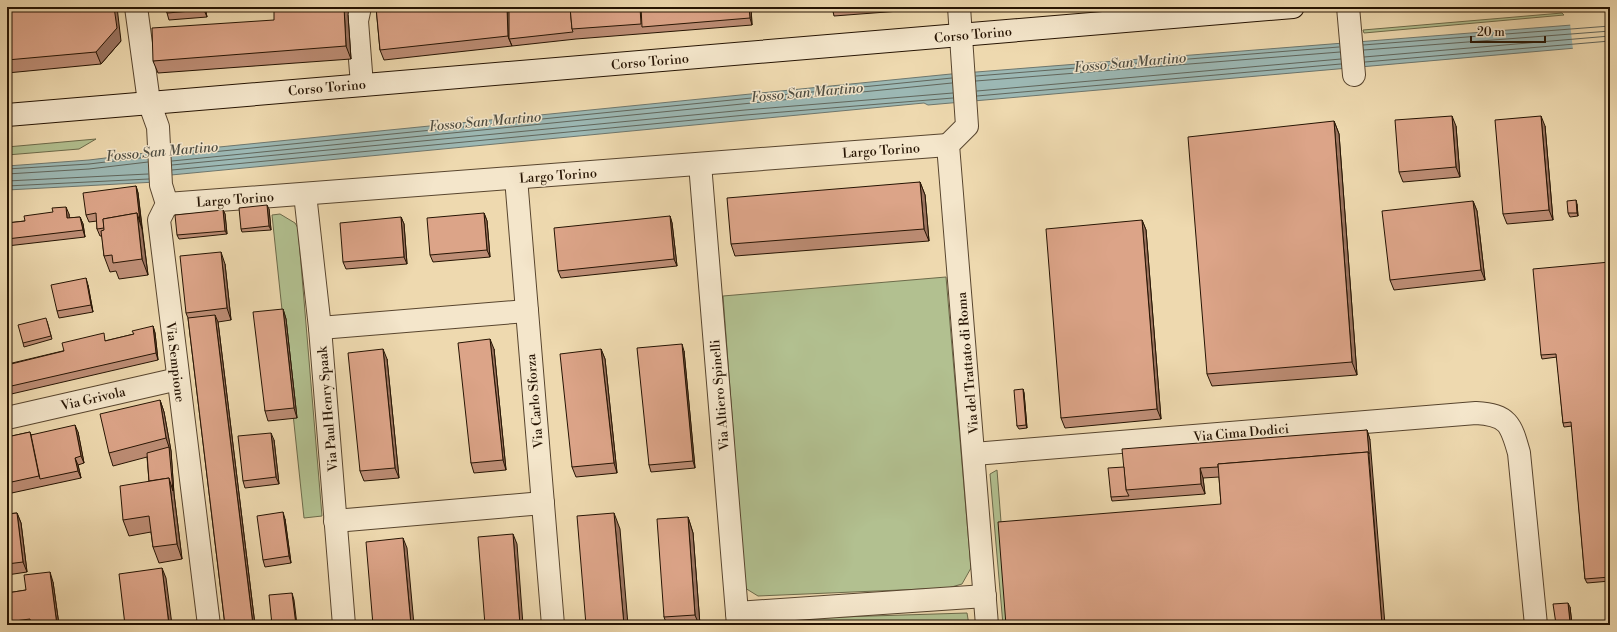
<svg xmlns="http://www.w3.org/2000/svg" width="1617" height="632" font-family="'Libre Bodoni',serif">
<style>
.green{fill:#b2c090;stroke:#6c6a4a}
.water{fill:#9cb8b4;stroke:#6d766d}
.pier{fill:#eed9af}
.lines{fill:none;stroke-linecap:round;stroke-linejoin:round}
.shore{stroke:#61665c;stroke-width:1}
.minor-casing{stroke:#58452e;stroke-width:24}
.secondary-casing{stroke:#261403;stroke-width:24}
.minor{stroke:#f4e6cb;stroke-width:22}
.secondary{stroke:#f4e6cb;stroke-width:22}
.wall{fill:#bd8d75;stroke:#261403}
.shaded-wall{fill:#9a735f;stroke:#261403}
.building{fill:#dca488;stroke:#261403}
.labels{text-anchor:middle;stroke-width:3;stroke-linejoin:round;paint-order:stroke}
.street-label{font-size:13px;fill:#261403;stroke:#f4e6cb}
.water-label{font-size:14px;font-style:italic;fill:#4f4d41;stroke:#f4e6cb}
</style>
<rect width="100%" height="100%" fill="#eed9af"/>
<filter id="stains"><feTurbulence type="fractalNoise" baseFrequency=".005" numOctaves="4"/><feColorMatrix values="0 0 0 0 .2 0 0 0 0 .09 0 0 0 0 .02 0 0 0 .5 -.17"/></filter>
<radialGradient id="worn" r=".72"><stop offset=".6" stop-color="#630" stop-opacity="0"/><stop offset="1" stop-color="#630" stop-opacity=".3"/></radialGradient>
<g class="green">
<polygon points="1562,13 1564,15 1364,33 1363,30"/>
<polygon points="96,139 79,149 7,155 7,147"/>
<polygon points="280,214 295,223 298,228 322,516 304,518 272,215"/>
<polygon points="946,277 971,568 962,584 948,588 758,596 745,588 723,296"/>
<polygon points="997,470 1009,625 1003,625 990,474"/>
<polygon points="967,613 969,625 761,625 776,619"/>
</g>
<polygon class="water" points="1610,22 1610,45 928,105 924,103 171,175 156,182 7,190 7,166 89,160 154,152 169,152 951,74"/>
<polygon class="pier" points="1608,20 1610,47 1573,50 1570,23"/>
<g class="lines">
<g class="shore">
<polyline points="1363,45 1610,26"/>
<polyline points="1364,50 1610,31"/>
<polyline points="1364,57 1610,36"/>
<polyline points="1365,62 1610,41"/>
<polyline points="976,76 1339,47"/>
<polyline points="976,81 1340,52"/>
<polyline points="977,91 1341,59"/>
<polyline points="977,96 1341,64"/>
<polyline points="172,156 952,78"/>
<polyline points="172,161 952,83"/>
<polyline points="172,165 745,110 953,93"/>
<polyline points="7,169 89,164 148,157"/>
<polyline points="172,170 746,115 953,98"/>
<polyline points="7,174 89,169 148,162"/>
<polyline points="7,181 148,174"/>
<polyline points="7,186 149,179"/>
</g>
<defs>
<g id="minor">
<polyline points="136,7 149,102 158,127 161,185 167,204 159,220 209,625"/>
<polyline points="360,7 357,21 362,85"/>
<polyline points="959,7 967,126 948,145 987,625"/>
<polyline points="1348,7 1354,75"/>
<polyline points="700,164 738,625"/>
<polyline points="516,178 553,625"/>
<polyline points="305,194 320,328 344,625"/>
<polyline points="167,204 948,145"/>
<polyline points="320,328 527,311"/>
<polyline points="7,418 178,379"/>
<path d="M974,454l502,-41c32,2 35,11 43,40l17,172"/>
<polyline points="335,521 543,503"/>
<polyline points="737,613 985,596"/>
</g>
<polyline id="secondary" points="7,115 1293,7"/>
</defs>
<use href="#minor" class="minor-casing"/>
<use href="#secondary" class="secondary-casing"/>
<use href="#minor" class="minor"/>
<use href="#secondary" class="secondary"/>
</g>
<g class="wall">
<polygon points="7,7 121,41 101,64 7,73"/>
<polygon points="166,7 205,7 207,17 169,20 167,13"/>
<polygon points="376,7 751,7 752,25 576,39 384,60 380,50"/>
<polygon points="832,7 939,7 939,8 834,16"/>
<polygon points="348,15 351,59 158,73 153,61"/>
<polygon points="1334,121 1339,134 1357,375 1212,386 1207,374"/>
<polygon points="1456,126 1460,177 1403,182 1399,172"/>
<polygon points="1545,126 1553,220 1507,224 1503,214"/>
<polygon points="920,182 925,195 929,241 735,256 731,244"/>
<polygon points="136,186 138,193 148,275 119,279 116,271 110,272 104,256 102,236 100,236 97,229 97,221 89,222 86,215"/>
<polygon points="1473,201 1477,211 1485,280 1394,290 1390,280"/>
<polygon points="1577,204 1578,216 1570,217 1568,213"/>
<polygon points="269,209 271,230 242,232 241,229"/>
<polygon points="223,210 225,214 227,234 179,239 177,235"/>
<polygon points="484,213 487,221 490,257 433,262 430,255"/>
<polygon points="69,214 69,218 80,217 83,224 85,237 7,246 7,223 25,221"/>
<polygon points="670,216 672,223 677,266 561,278 558,271"/>
<polygon points="401,217 404,224 407,264 346,269 343,262"/>
<polygon points="1142,220 1146,230 1161,419 1065,428 1061,418"/>
<polygon points="1610,262 1610,581 1587,583 1585,579 1572,426 1564,427 1563,423 1557,357 1542,359 1541,355"/>
<polygon points="225,264 231,320 218,322 255,625 225,625 188,318 186,313"/>
<polygon points="88,285 93,312 59,318 57,311"/>
<polygon points="283,309 286,319 297,418 268,421 265,411"/>
<polygon points="47,321 52,339 24,347 23,343"/>
<polygon points="153,326 155,333 158,360 7,395 7,360 8,364 134,334"/>
<polygon points="494,349 506,470 474,473 471,463"/>
<polygon points="601,349 605,359 617,473 576,477 572,467"/>
<polygon points="684,351 695,468 651,472 649,465"/>
<polygon points="387,359 399,478 364,481 360,471"/>
<polygon points="1023,389 1024,393 1027,428 1019,429 1017,426"/>
<polygon points="160,400 164,412 171,451 174,494 182,559 159,563 153,547 151,532 129,536 123,520 149,481 147,457 113,466 109,453"/>
<polygon points="1367,430 1370,440 1221,504 1219,477 1203,478 1205,494 1112,501 1111,497 1124,467"/>
<polygon points="30,432 31,435 78,432 84,463 78,465 81,478 7,494 7,437"/>
<polygon points="274,440 279,484 245,488 243,481"/>
<polygon points="17,513 21,523 27,572 7,575 7,514"/>
<polygon points="688,517 693,533 700,625 667,625 664,617"/>
<polygon points="285,519 291,563 265,567 263,560"/>
<polygon points="53,582 59,625 7,625 7,593 26,590"/>
<polygon points="1570,607 1572,625 1556,625 1556,624"/>
</g>
<g class="shaded-wall">
<polygon points="114,7 117,7 121,41 101,64 96,52"/>
<polygon points="204,7 205,7 207,17 204,10"/>
<polygon points="344,7 349,7 348,15 351,59 346,46"/>
<polygon points="507,7 511,17 509,39 512,46 508,36"/>
<polygon points="749,7 751,7 752,25 750,18"/>
<polygon points="1452,116 1456,126 1460,177 1456,167"/>
<polygon points="1541,116 1545,126 1553,220 1549,210"/>
<polygon points="1334,121 1339,134 1357,375 1352,362"/>
<polygon points="920,182 925,195 929,241 924,229"/>
<polygon points="136,186 138,193 142,229 140,222"/>
<polygon points="1576,200 1577,204 1578,216 1577,213"/>
<polygon points="1473,201 1477,211 1485,280 1481,270"/>
<polygon points="267,205 269,209 271,230 269,226"/>
<polygon points="66,207 69,214 70,225 67,218"/>
<polygon points="223,210 225,214 227,234 225,231"/>
<polygon points="137,213 142,229 148,275 142,259"/>
<polygon points="484,213 487,221 490,257 487,250"/>
<polygon points="670,216 672,223 677,266 674,259"/>
<polygon points="80,217 83,224 85,237 83,230"/>
<polygon points="401,217 404,224 407,264 404,257"/>
<polygon points="1142,220 1146,230 1161,419 1157,409"/>
<polygon points="221,252 225,264 231,320 227,308"/>
<polygon points="86,278 88,285 93,312 91,305"/>
<polygon points="283,309 286,319 297,418 294,408"/>
<polygon points="215,315 218,322 255,625 253,625"/>
<polygon points="153,326 155,333 158,360 156,353"/>
<polygon points="490,339 494,349 506,470 503,460"/>
<polygon points="682,344 684,351 695,468 693,461"/>
<polygon points="383,349 387,359 399,478 395,468"/>
<polygon points="601,349 605,359 617,473 614,463"/>
<polygon points="1023,389 1024,393 1027,428 1026,425"/>
<polygon points="160,400 164,412 171,451 174,494 182,559 177,544 169,478 169,447 166,438"/>
<polygon points="75,425 78,432 84,463 81,456"/>
<polygon points="1367,430 1370,440 1385,625 1382,625"/>
<polygon points="271,433 274,440 279,484 276,477"/>
<polygon points="75,458 78,465 81,478 78,471"/>
<polygon points="1200,468 1203,478 1205,494 1201,484"/>
<polygon points="283,512 285,519 291,563 289,556"/>
<polygon points="17,513 21,523 27,572 23,562"/>
<polygon points="614,513 620,529 628,625 624,625"/>
<polygon points="688,517 693,533 700,625 699,625 695,615"/>
<polygon points="513,534 517,544 523,625 520,625"/>
<polygon points="403,538 407,548 414,625 411,625"/>
<polygon points="162,568 166,578 172,625 169,625"/>
<polygon points="50,572 53,582 59,625 57,625"/>
<polygon points="292,593 294,600 297,625 296,625"/>
<polygon points="1568,603 1570,607 1572,625 1570,622"/>
</g>
<g class="building">
<polygon points="7,7 114,7 117,28 96,52 7,60"/>
<polygon points="166,7 204,7 204,10 167,13"/>
<polygon points="274,7 344,7 346,46 153,61 152,28 274,20"/>
<polygon points="376,7 507,7 508,36 380,50"/>
<polygon points="534,7 570,7 572,29 573,32 509,39 509,10"/>
<polygon points="570,7 640,7 641,24 572,29"/>
<polygon points="641,7 749,7 750,18 642,27"/>
<polygon points="832,7 860,7 832,9"/>
<polygon points="1452,116 1456,167 1399,172 1395,120"/>
<polygon points="1541,116 1549,210 1503,214 1495,120"/>
<polygon points="1334,121 1352,362 1207,374 1188,137"/>
<polygon points="920,182 924,229 731,244 727,198"/>
<polygon points="136,186 140,222 137,213 103,219 104,228 97,229 96,213 86,215 83,193"/>
<polygon points="1576,200 1577,213 1568,213 1567,201"/>
<polygon points="1473,201 1481,270 1390,280 1382,211"/>
<polygon points="267,205 269,226 241,229 239,208"/>
<polygon points="66,207 67,218 80,217 83,230 7,239 7,223 25,221 24,216 53,212 52,208"/>
<polygon points="223,210 225,231 177,235 175,215"/>
<polygon points="137,213 142,259 113,263 112,255 104,256 101,231 104,230 103,219"/>
<polygon points="484,213 487,250 430,255 427,218"/>
<polygon points="670,216 674,259 558,271 554,228"/>
<polygon points="401,217 404,257 343,262 340,223"/>
<polygon points="1142,220 1157,409 1061,418 1046,229"/>
<polygon points="221,252 227,308 186,313 180,256"/>
<polygon points="1610,262 1610,577 1585,579 1571,422 1563,423 1556,354 1541,355 1533,269"/>
<polygon points="86,278 91,305 57,311 51,285"/>
<polygon points="283,309 294,408 265,411 253,312"/>
<polygon points="215,315 253,625 225,625 188,318"/>
<polygon points="46,318 51,336 23,343 18,325"/>
<polygon points="153,326 156,353 7,387 7,364 7,365 64,351 62,343 104,333 105,341 134,334 132,331"/>
<polygon points="490,339 503,460 471,463 458,343"/>
<polygon points="682,344 693,461 649,465 637,348"/>
<polygon points="383,349 395,468 360,471 348,353"/>
<polygon points="601,349 614,463 572,467 560,354"/>
<polygon points="1023,389 1026,425 1017,426 1014,390"/>
<polygon points="160,400 166,438 109,453 100,414"/>
<polygon points="75,425 81,456 75,458 78,471 40,479 31,435"/>
<polygon points="1367,430 1369,454 1368,452 1218,464 1218,467 1200,468 1201,484 1126,490 1122,449"/>
<polygon points="30,432 39,476 7,483 7,437"/>
<polygon points="271,433 276,477 243,481 238,436"/>
<polygon points="169,447 173,491 169,478 149,481 147,453"/>
<polygon points="1368,452 1382,625 1006,625 998,522 1221,504 1218,464"/>
<polygon points="1124,467 1126,490 1129,496 1111,497 1108,468"/>
<polygon points="169,478 177,544 153,547 149,516 123,520 120,486"/>
<polygon points="283,512 289,556 263,560 257,516"/>
<polygon points="17,513 23,562 7,564 7,514"/>
<polygon points="614,513 624,625 586,625 577,516"/>
<polygon points="688,517 695,615 664,617 657,519"/>
<polygon points="513,534 520,625 485,625 478,537"/>
<polygon points="403,538 411,625 373,625 366,542"/>
<polygon points="162,568 169,625 125,625 119,574"/>
<polygon points="50,572 57,625 31,625 30,619 7,622 7,593 26,590 24,575"/>
<polygon points="292,593 296,625 272,625 269,595"/>
<polygon points="1568,603 1570,622 1556,624 1553,604"/>
</g>
<g class="labels">
<g class="street-label">
<text transform="translate(973 34) rotate(-5)" y="5">Corso Torino</text>
<text transform="translate(650 61) rotate(-5)" y="5">Corso Torino</text>
<text transform="translate(327 87) rotate(-5)" y="5">Corso Torino</text>
<text transform="translate(881 150) rotate(-4)" y="5">Largo Torino</text>
<text transform="translate(558 175) rotate(-4)" y="5">Largo Torino</text>
<text transform="translate(235 199) rotate(-4)" y="5">Largo Torino</text>
<text transform="translate(176 362) rotate(83)" y="5">Via Sempione</text>
<text transform="translate(967 363) rotate(-95)" y="5">Via del Trattato di Roma</text>
<text transform="translate(719 395) rotate(-95)" y="5">Via Altiero Spinelli</text>
<text transform="translate(93 398) rotate(-13)" y="5">Via Grivola</text>
<text transform="translate(534 401) rotate(-95)" y="5">Via Carlo Sforza</text>
<text transform="translate(327 409) rotate(-95)" y="5">Via Paul Henry Spaak</text>
<text transform="translate(1241 432) rotate(-5)" y="5">Via Cima Dodici</text>
</g>
<g class="water-label">
<text transform="translate(1130 62) rotate(-5)" y="5">Fosso San Martino</text>
<text transform="translate(807 92) rotate(-5)" y="5">Fosso San Martino</text>
<text transform="translate(485 121) rotate(-5)" y="5">Fosso San Martino</text>
<text transform="translate(162 151) rotate(-5)" y="5">Fosso San Martino</text>
</g>
</g>
<rect width="1617" height="632" fill="none" stroke="#eed9af" stroke-width="24"/>
<rect x="8" y="8" width="1601" height="616" fill="none" stroke="#261403" stroke-width="2"/>
<rect x="12" y="12" width="1593" height="608" fill="none" stroke="#261403"/>
<path d="M1471 36v6h74v-6" fill="none" stroke="#261403" stroke-width="2"/>
<text x="1477" y="36" font-size="12" fill="#261403" stroke="#f4e6cb" stroke-width="3" paint-order="stroke">20 m</text>
<rect width="100%" height="100%" filter="url(#stains)"/>
<rect width="100%" height="100%" fill="url(#worn)"/>
</svg>
